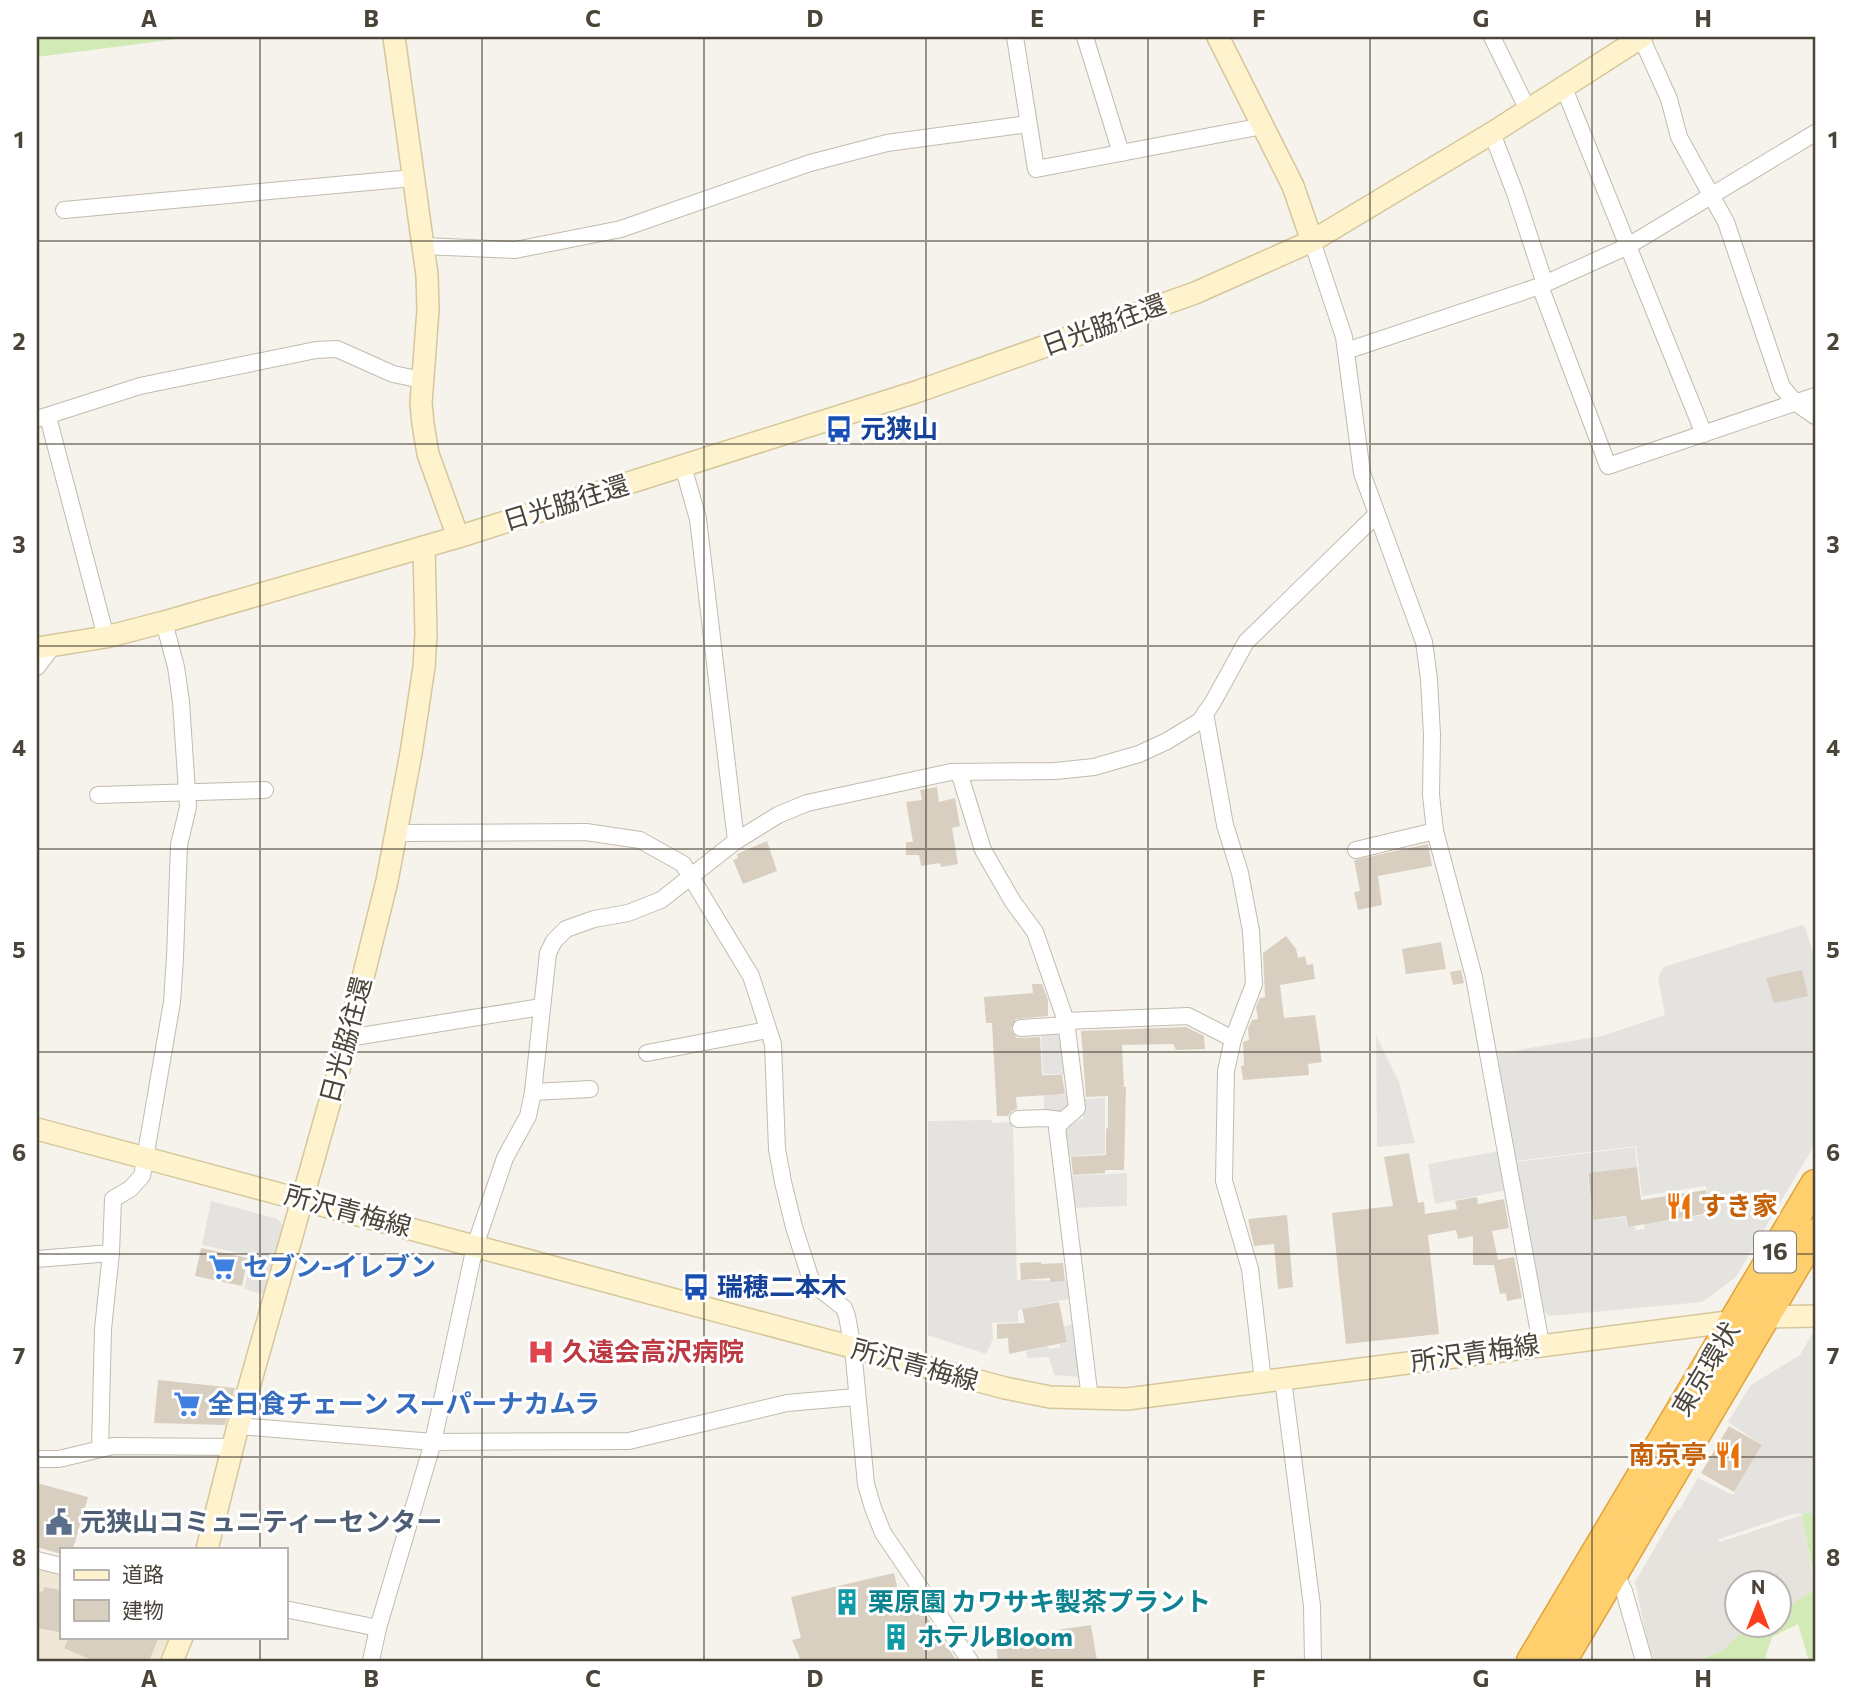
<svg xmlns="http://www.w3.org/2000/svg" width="1852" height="1698" font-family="Commissioner,'Noto Sans JP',sans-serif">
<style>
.industrial{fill:#e6e2dd}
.education{fill:#efe8d6}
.green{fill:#d2eab5}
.parking{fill:#e5e3e0}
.building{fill:#d8cfc1}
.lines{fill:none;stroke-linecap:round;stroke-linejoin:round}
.street-casing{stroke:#c2bbae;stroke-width:18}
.secondary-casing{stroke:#d6c79b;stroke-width:24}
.highway-casing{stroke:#e0a43c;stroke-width:31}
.street{stroke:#fff;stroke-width:16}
.secondary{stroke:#fff3cd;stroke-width:21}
.highway{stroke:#ffcf6e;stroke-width:28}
.grid{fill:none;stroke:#4b4439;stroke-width:2;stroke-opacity:0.55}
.labels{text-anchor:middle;stroke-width:6;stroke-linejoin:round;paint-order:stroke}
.shield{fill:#fff;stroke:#817c74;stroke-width:2}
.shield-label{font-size:24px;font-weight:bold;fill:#4b4439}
.street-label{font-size:26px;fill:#4b4439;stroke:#fff}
.transit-label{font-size:26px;font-weight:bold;fill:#164399;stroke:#fff;text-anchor:start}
.food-label{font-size:26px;font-weight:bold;fill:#c56008;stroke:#fff;text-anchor:start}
.shop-label{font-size:26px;font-weight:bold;fill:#366cbe;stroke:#fff;text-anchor:start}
.health-label{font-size:26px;font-weight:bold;fill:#be3a42;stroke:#fff;text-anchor:start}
.service-label{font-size:26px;font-weight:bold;fill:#4e5e75;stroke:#fff;text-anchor:start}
.culture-label{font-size:26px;font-weight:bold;fill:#0d838f;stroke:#fff;text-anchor:start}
.neatline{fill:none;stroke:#4b4439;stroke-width:2.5}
.grid-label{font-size:23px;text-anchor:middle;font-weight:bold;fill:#4b4439}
</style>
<rect width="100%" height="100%" fill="#f6f3ec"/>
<polygon class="industrial" points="1677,1510 1679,1510 1687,1550 1718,1539 1720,1542 1802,1515 1815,1590 1779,1612 1778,1582 1736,1582 1736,1624 1757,1625 1738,1636 1722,1651 1693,1661 1656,1661 1649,1649 1635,1582"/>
<polygon class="education" points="37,1566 61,1572 61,1637 169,1637 158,1661 37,1661"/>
<g class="green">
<polygon points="37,37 192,37 37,57"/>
<polygon points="1802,1513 1815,1513 1815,1584 1802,1515"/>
<polygon points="1815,1590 1815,1661 1809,1661 1798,1624 1772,1637 1764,1661 1695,1661 1722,1651 1738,1636 1757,1625 1778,1624 1779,1612"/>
</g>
<g class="parking">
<polygon points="1802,925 1805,927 1815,960 1815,1144 1736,1277 1702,1302 1550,1316 1542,1310 1515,1162 1635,1147 1637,1167 1587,1173 1593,1220 1626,1217 1627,1227 1635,1226 1636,1230 1645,1229 1644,1224 1710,1214 1706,1186 1642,1196 1636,1146 1515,1161 1494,1054 1602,1036 1665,1015 1658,978 1663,967"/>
<polygon points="1041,1032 1059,1032 1063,1035 1067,1075 1043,1074"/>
<polygon points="1376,1035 1399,1082 1415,1143 1377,1147"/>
<polygon points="1044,1094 1070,1095 1071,1104 1065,1111 1044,1112"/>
<polygon points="1105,1098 1105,1154 1065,1157 1065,1128 1083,1118 1081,1099"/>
<polygon points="991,1120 992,1123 1013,1122 1017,1280 1070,1281 1072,1298 1018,1310 1018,1322 992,1323 993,1339 986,1354 928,1335 928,1121"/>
<polygon points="1499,1151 1507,1190 1435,1204 1428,1164"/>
<polygon points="1127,1173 1127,1206 1071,1208 1067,1176"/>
<polygon points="211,1201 278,1219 286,1230 267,1295 244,1289 252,1256 202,1245"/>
<polygon points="1076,1323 1082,1377 1054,1375 1049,1357 1027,1358 1026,1351 1048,1346 1049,1349 1060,1347 1060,1344 1067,1341 1064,1326"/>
<polygon points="1815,1329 1815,1513 1793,1514 1687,1550 1678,1512 1698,1478 1733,1495 1762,1445 1728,1422 1751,1385 1800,1355"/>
</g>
<g class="building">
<polygon points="937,787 939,802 955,798 960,826 952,828 958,864 941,867 940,863 921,866 919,855 906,855 906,842 913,842 906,802 922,800 920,790"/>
<polygon points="767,841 777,871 743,884 733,860 738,858 737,854"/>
<polygon points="1428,844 1432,866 1378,876 1382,905 1358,910 1354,892 1360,891 1354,860"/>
<polygon points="1286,936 1296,949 1298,958 1305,956 1307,965 1313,964 1315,979 1280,985 1284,1018 1315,1015 1322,1062 1308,1064 1309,1075 1243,1080 1241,1066 1244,1066 1243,1042 1249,1040 1248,1029 1252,1020 1258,1019 1256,1007 1260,998 1265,997 1263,953"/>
<polygon points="1441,942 1446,969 1406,974 1402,949"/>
<polygon points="1461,970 1464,983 1453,985 1450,972"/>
<polygon points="1802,970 1808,996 1774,1003 1766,978"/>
<polygon points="1032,984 1042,984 1048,1000 1048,1016 1016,1019 1011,1029 1017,1038 1040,1037 1042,1075 1062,1075 1065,1094 1016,1097 1017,1109 1012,1111 1008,1116 997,1116 992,1023 986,1023 984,997 1033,993"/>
<polygon points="1186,1027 1204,1036 1205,1049 1176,1050 1173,1044 1122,1045 1124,1087 1126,1087 1124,1170 1105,1170 1105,1173 1073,1175 1071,1157 1106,1155 1106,1129 1108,1128 1108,1096 1086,1097 1081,1031"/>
<polygon points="1409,1153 1418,1203 1424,1202 1425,1214 1457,1209 1455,1201 1477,1197 1478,1204 1504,1199 1509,1228 1492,1231 1498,1260 1514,1257 1522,1298 1507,1301 1506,1293 1500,1294 1494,1265 1473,1265 1473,1236 1458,1239 1456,1230 1428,1235 1439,1334 1346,1344 1332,1213 1393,1206 1384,1157"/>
<polygon points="1637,1167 1641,1200 1706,1190 1710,1213 1628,1227 1626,1216 1593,1220 1588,1173"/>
<polygon points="1287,1215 1293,1287 1278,1289 1274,1244 1254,1246 1248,1219"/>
<polygon points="201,1248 248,1258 242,1286 195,1276"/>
<polygon points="1041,1262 1041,1264 1063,1263 1065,1281 1050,1282 1050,1278 1021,1280 1020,1263"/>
<polygon points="1059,1302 1067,1342 1009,1354 1008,1338 997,1339 997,1324 1025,1323 1022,1309"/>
<polygon points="158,1380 235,1388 225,1425 154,1423"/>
<polygon points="1729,1426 1762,1445 1734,1492 1701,1473"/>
<polygon points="37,1483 88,1497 73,1549 61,1549 61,1554 37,1547"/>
<polygon points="894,1573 903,1611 920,1607 957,1661 801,1661 792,1640 801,1638 791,1597"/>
<polygon points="44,1587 61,1590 59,1632 37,1628 37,1591 43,1592"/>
<polygon points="1091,1625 1097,1661 998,1661 995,1639"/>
<polygon points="69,1637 159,1637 149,1661 94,1661 64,1648"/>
</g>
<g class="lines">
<defs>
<g id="street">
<polyline points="1015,37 1036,169 1263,126"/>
<polyline points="1085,37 1121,153"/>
<polyline points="1492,37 1528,110"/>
<polyline points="1641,37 1669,99 1679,137 1726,222 1782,387 1796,403 1815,416"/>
<polyline points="1564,88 1704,434"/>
<polyline points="1492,133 1515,193 1545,284"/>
<polyline points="64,210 413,178"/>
<polyline points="1312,241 1344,337 1362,473 1424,642 1429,679 1432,735 1431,795 1435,831 1474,977 1541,1344"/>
<polyline points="423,246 515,250 621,229 810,163 887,143 1028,124"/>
<polyline points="1540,286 1608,466 1815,396"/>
<polyline points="1346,351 1540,286 1628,246 1815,133"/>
<polyline points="48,417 106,637"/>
<polyline points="37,419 140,386 316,350 337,349 393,374 422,380"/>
<polyline points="683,466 698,519 736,841"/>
<polyline points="37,667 52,647"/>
<polyline points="1205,713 1225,825 1240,873 1251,931 1254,984 1233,1039 1226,1071 1224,1181 1250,1269 1263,1381"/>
<path d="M959,772l24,78 30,52 22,30 31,89 11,87c-7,8 -15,11 -20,20l33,271"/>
<polyline points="98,795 265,790"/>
<polyline points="397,833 586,832 640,840 683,864 751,976 773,1044 777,1149 783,1182 794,1227 812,1283 844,1308 847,1316 853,1349 866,1484 873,1508 883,1533 970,1661"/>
<polyline points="1356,850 1435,831"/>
<polyline points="1066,1021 1188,1016 1233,1039"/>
<polyline points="1021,1028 1067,1025"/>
<polyline points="348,1038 541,1007"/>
<polyline points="647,1053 767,1030"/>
<polyline points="533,1092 590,1089"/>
<polyline points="1018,1119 1045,1118 1061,1120"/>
<polyline points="37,1259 111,1253 113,1199 130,1189 142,1176 172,1002 175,957 179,845 188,807 181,702 176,667 164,622"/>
<polyline points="1283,1379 1312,1606 1313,1661"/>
<polyline points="238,1426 433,1442 629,1441 787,1403 856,1397"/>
<polyline points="100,1449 103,1329 111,1253"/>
<polyline points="37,1459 59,1459 113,1446 233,1447"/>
<polyline points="37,1560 61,1566"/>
<polyline points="1615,1572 1624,1591 1644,1661"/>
<polyline points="285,1609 378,1628"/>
<polyline points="371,1661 378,1628 433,1442 475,1246 505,1158 528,1116 533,1092 548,953 554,941 566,929 594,919 628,913 661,900 736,841 778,815 807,803 951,772 1055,771 1094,767 1139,754 1167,741 1200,721 1213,702 1246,642 1376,515"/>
</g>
<g id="secondary">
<polyline points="394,37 427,275 428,310 421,403 423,424 428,454 458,537"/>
<polyline points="1218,37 1293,186 1312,241"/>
<polyline points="37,648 106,637 164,622 458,537 919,391 1195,293 1312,241 1492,133 1642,37"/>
<polyline points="37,1129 1005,1388 1050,1397 1127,1399 1767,1317 1815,1316"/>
<polyline points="207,1549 238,1426 348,1038 387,881 411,753 424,667 426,634 424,547"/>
<polyline points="172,1661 182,1637"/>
</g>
<g id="highway">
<polyline points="1531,1661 1815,1184"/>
<polyline points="1562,1661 1815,1233"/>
</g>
</defs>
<use href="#street" class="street-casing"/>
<use href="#secondary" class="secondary-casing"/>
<use href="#highway" class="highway-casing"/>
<use href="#street" class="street"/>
<use href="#secondary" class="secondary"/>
<use href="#highway" class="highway"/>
</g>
<path class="grid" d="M260,37v1512M482,37v1624M704,37v1624M926,37v1624M1148,37v1624M1370,37v1624M1592,37v1624M37,241h1778M37,444h1778M37,646h1778M37,849h1778M37,1052h1778M37,1254h1778M37,1457h1778M260,1637v24"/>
<defs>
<symbol id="bus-bare" viewBox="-9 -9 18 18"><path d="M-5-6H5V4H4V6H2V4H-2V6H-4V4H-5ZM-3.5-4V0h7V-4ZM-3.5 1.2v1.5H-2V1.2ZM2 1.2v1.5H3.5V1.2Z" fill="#1a4fb4" stroke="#fff" stroke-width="2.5" paint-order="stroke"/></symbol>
<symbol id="restaurant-bare" viewBox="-9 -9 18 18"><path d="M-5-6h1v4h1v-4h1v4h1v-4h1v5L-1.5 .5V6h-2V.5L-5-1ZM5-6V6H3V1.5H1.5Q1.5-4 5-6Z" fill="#e8710a" stroke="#fff" stroke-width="2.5" paint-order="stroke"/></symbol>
<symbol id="supermarket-bare" viewBox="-9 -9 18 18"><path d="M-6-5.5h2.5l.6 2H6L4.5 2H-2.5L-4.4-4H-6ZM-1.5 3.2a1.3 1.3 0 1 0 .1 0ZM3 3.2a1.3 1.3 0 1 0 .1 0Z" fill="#3f7fe0" stroke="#fff" stroke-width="2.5" paint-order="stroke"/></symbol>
<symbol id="hospital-bare" viewBox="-9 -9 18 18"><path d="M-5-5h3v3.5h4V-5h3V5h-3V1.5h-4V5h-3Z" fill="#e0444e" stroke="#fff" stroke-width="2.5" paint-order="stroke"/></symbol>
<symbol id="civic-bare" viewBox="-9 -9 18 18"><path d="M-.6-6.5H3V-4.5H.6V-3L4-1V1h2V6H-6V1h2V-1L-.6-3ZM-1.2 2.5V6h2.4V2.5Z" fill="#5c6f8a" stroke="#fff" stroke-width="2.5" paint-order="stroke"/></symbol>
<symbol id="building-bare" viewBox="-9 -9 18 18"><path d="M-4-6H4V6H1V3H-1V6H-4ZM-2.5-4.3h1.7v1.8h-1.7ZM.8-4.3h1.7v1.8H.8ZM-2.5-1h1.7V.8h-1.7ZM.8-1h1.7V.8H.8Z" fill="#0f9aa8" stroke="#fff" stroke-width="2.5" paint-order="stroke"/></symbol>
</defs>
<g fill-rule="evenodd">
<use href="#bus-bare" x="820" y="410" width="38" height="38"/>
<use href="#restaurant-bare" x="1660" y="1187" width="38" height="38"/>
<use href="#supermarket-bare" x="203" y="1248" width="38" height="38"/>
<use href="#bus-bare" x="677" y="1268" width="38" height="38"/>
<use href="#hospital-bare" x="522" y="1333" width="38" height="38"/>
<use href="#supermarket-bare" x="168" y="1385" width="38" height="38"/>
<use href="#restaurant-bare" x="1709" y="1436" width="38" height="38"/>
<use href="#civic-bare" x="40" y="1503" width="38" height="38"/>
<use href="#building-bare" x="828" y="1583" width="38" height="38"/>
<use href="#building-bare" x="877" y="1618" width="38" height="38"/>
</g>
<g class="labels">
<rect class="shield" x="1754" y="1231.5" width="42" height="41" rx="5"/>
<g class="shield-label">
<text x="1775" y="1260">16</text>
</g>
<g class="street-label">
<text transform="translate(1104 325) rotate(-20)" y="9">日光脇往還</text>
<text transform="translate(566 503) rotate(-17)" y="9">日光脇往還</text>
<text transform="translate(346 1040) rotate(-75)" y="9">日光脇往還</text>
<text transform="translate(348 1211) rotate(15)" y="9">所沢青梅線</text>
<text transform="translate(1475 1353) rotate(-8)" y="9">所沢青梅線</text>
<text transform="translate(915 1365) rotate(15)" y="9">所沢青梅線</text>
<text transform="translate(1706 1369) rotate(-59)" y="9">東京環状</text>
</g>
<g class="transit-label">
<text x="860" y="438">元狭山</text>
<text x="717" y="1296">瑞穂二本木</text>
</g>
<g class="food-label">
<text x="1700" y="1215">すき家</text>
<text x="1707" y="1464" text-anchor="end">南京亭</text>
</g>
<g class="shop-label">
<text x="243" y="1276">セブン-イレブン</text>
<text x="208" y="1413">全日食チェーン スーパーナカムラ</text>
</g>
<g class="health-label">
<text x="562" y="1361">久遠会高沢病院</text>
</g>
<g class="service-label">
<text x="80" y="1531">元狭山コミュニティーセンター</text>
</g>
<g class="culture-label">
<text x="868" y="1611">栗原園 カワサキ製茶プラント</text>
<text x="917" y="1646">ホテルBloom</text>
</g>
</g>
<rect width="1852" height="1698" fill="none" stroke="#ffffff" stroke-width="77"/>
<rect x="60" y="1548" width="228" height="91" fill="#ffffff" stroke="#b7b4b0" stroke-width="2"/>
<rect x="74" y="1570" width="35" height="10" fill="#fff3cd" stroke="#b7b4b0" stroke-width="2"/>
<text x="122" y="1582" font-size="21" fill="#4b4439">道路</text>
<rect x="74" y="1600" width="35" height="21" fill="#d8cfc1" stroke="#b7b4b0" stroke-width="2"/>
<text x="122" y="1618" font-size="21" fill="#4b4439">建物</text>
<g transform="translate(1758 1604)"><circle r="33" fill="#ffffff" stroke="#b7b4b0" stroke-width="2"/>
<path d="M0-5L12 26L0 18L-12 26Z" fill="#fc3f1d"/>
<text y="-10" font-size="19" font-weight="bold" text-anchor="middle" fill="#4b4439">N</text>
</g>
<rect x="38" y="38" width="1776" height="1622" class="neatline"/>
<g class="grid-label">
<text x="149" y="27">A</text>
<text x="371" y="27">B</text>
<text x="593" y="27">C</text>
<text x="815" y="27">D</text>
<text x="1037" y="27">E</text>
<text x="1259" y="27">F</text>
<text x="1481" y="27">G</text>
<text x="1703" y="27">H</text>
<text x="19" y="148">1</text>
<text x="1833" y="148">1</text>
<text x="19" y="350">2</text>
<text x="1833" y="350">2</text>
<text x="19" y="553">3</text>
<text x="1833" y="553">3</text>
<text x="19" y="756">4</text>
<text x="1833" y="756">4</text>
<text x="19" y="958">5</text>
<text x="1833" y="958">5</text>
<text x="19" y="1161">6</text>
<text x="1833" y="1161">6</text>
<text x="19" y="1364">7</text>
<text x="1833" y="1364">7</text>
<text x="19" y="1566">8</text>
<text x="1833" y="1566">8</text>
<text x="149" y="1687">A</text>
<text x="371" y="1687">B</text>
<text x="593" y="1687">C</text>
<text x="815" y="1687">D</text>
<text x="1037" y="1687">E</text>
<text x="1259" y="1687">F</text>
<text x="1481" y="1687">G</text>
<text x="1703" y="1687">H</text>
</g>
</svg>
